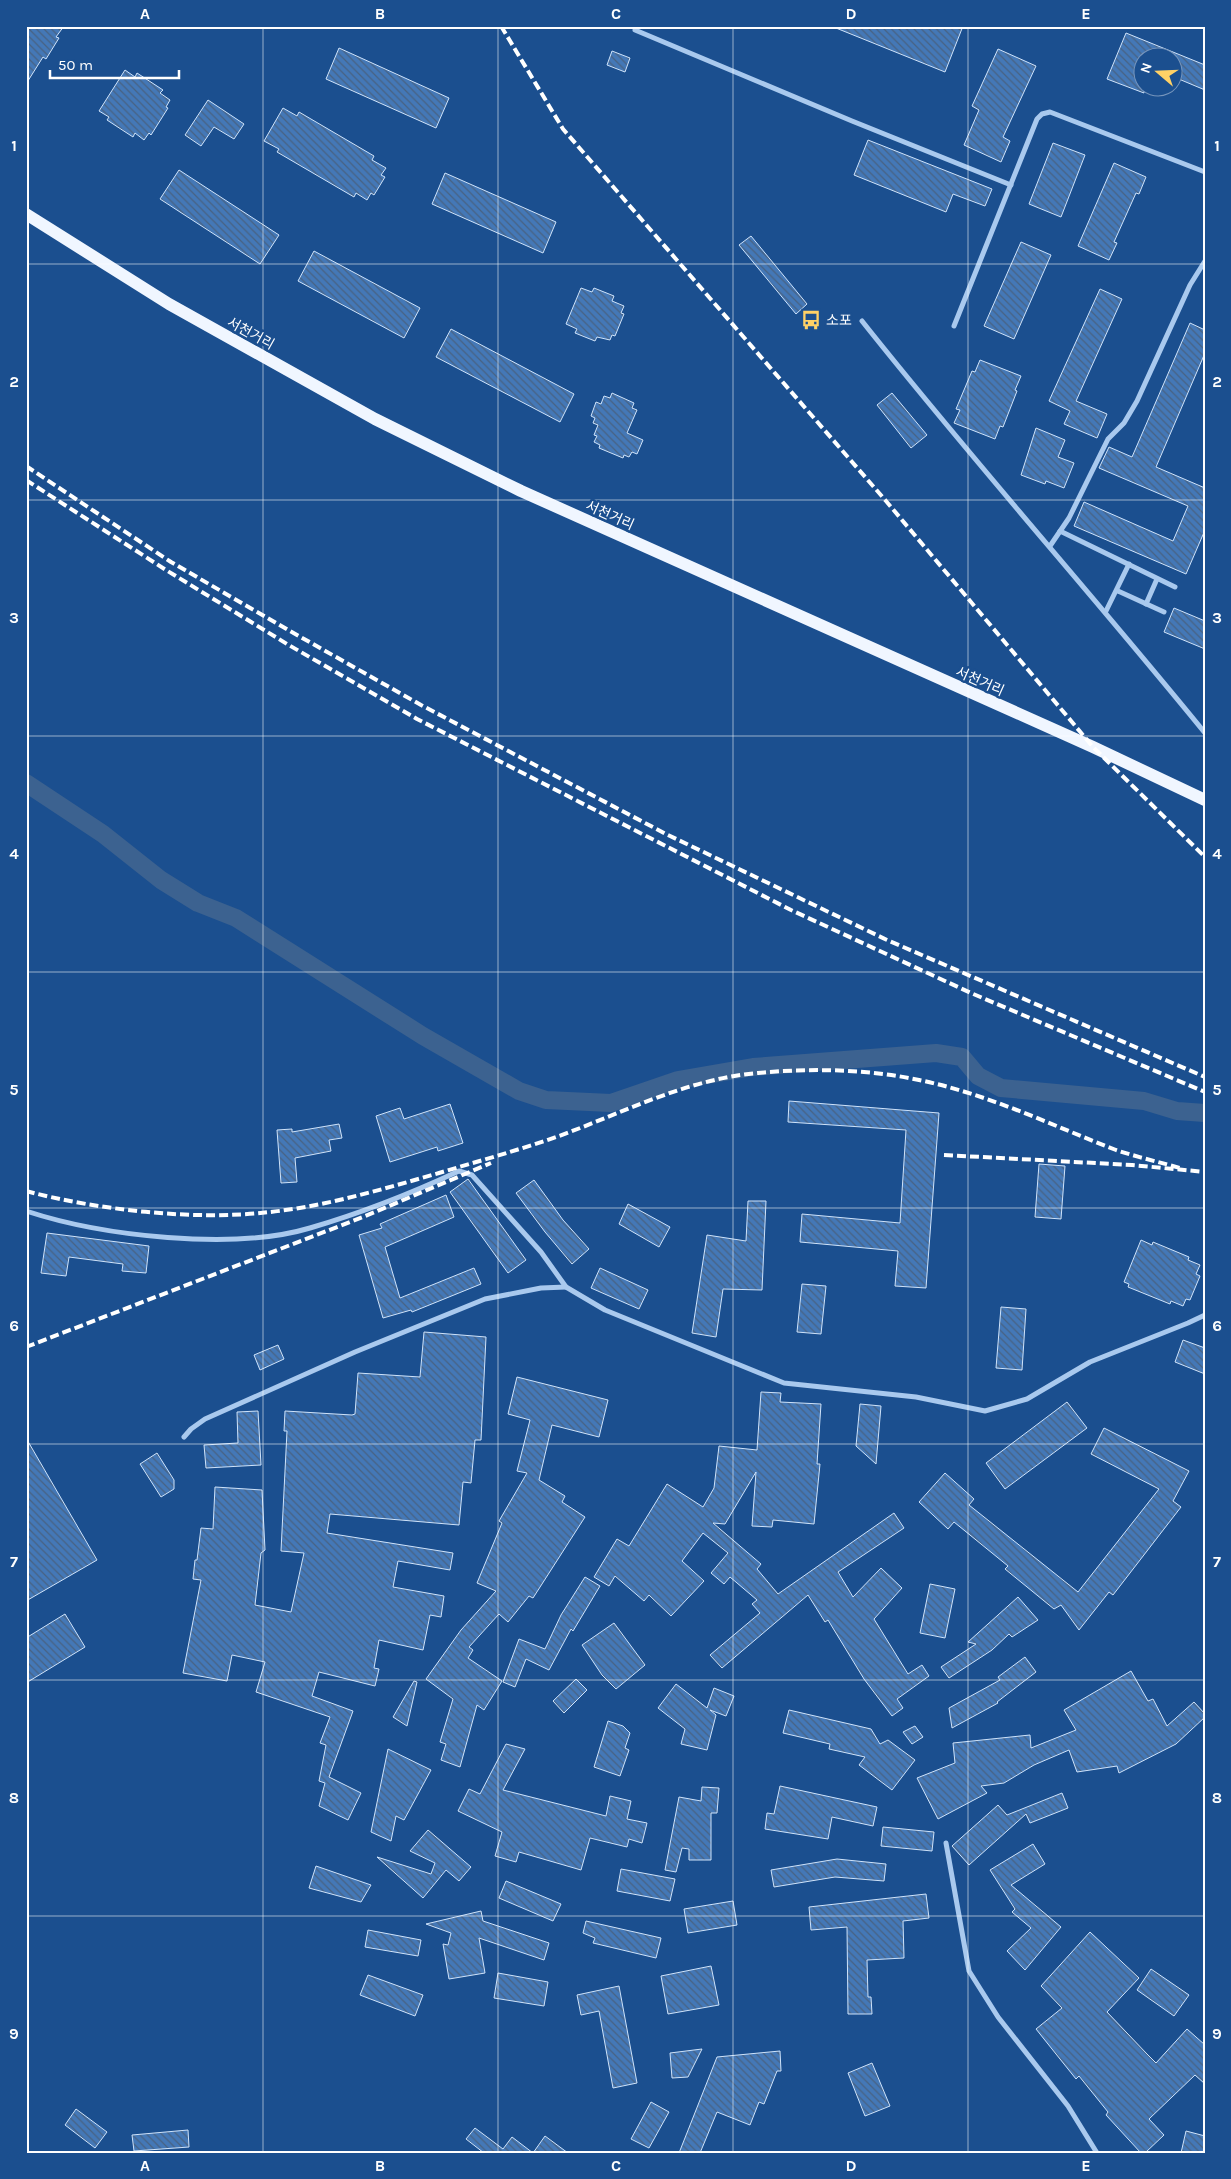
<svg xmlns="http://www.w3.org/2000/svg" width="1231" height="2179" font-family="Karla,'Noto Sans KR',sans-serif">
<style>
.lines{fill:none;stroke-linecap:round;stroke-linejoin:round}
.canal{stroke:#3c6290;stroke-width:18}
.building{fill:url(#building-back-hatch);stroke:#cfe3fa}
.street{stroke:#a9c9ee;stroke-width:5}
.primary{stroke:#f0f6ff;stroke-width:12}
.rail{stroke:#fff;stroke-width:4;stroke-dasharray:9 4;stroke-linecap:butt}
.grid{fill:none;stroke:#fff;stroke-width:1;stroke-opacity:0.55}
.labels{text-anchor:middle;stroke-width:5;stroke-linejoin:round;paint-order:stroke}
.poi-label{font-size:14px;fill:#fff;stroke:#1b4f8f;text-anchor:start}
.street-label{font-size:14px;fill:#fff;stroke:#1b4f8f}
.neatline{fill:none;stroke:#fff;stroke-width:2}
.grid-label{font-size:16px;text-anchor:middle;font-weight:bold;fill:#fff}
</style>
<defs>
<pattern id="building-back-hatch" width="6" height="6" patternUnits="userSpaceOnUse" patternTransform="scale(1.25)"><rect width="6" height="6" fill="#4478b7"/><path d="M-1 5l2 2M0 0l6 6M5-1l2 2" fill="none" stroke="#486282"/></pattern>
</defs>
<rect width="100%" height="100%" fill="#1b4f8f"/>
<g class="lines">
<polyline class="canal" points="26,783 103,834 161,880 198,903 236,918 423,1036 519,1091 546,1100 611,1103 678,1080 753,1067 936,1053 962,1057 978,1076 1001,1088 1144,1101 1177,1111 1205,1113"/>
</g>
<g class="building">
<polygon points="26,26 64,26 56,37 59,38 46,59 43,57 26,84"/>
<polygon points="831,26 963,26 945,72"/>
<polygon points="1126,33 1205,65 1205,90 1174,77 1174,58 1144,58 1144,93 1107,79"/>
<polygon points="339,48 449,98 436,128 326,79"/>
<polygon points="998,49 1036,66 1003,137 1010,141 1001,162 964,145 979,110 972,106"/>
<polygon points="612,51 630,58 625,72 607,65"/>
<polygon points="125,70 135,77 137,73 163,90 160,93 170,100 166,107 168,108 151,135 149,133 144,140 135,133 133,137 107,120 109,117 99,111"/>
<polygon points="208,100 244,124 234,139 214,127 201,146 185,135"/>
<polygon points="283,108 297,116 299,112 374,156 372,160 386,168 381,175 385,177 374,195 371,193 367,200 356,193 354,197 277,152 279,149 264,141"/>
<polygon points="868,140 992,189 985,206 953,194 946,212 854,175"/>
<polygon points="1053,143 1085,155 1061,217 1029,204"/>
<polygon points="1114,163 1146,177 1139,194 1136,193 1114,242 1117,243 1109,260 1078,246"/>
<polygon points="179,170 279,235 260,264 160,199"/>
<polygon points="445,173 556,222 543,253 432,204"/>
<polygon points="751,236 807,304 796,314 739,245"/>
<polygon points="1021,242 1051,255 1014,339 984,326"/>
<polygon points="314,251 420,308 404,338 298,281"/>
<polygon points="581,288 592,292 594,288 614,296 612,301 624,306 621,313 624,314 615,336 612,335 610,340 597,337 595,341 575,333 577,329 566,324"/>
<polygon points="1100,289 1122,299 1076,401 1107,414 1097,438 1064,424 1070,411 1049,401"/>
<polygon points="1190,323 1205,330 1205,353 1156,467 1205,488 1205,530 1186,574 1074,526 1084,502 1173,541 1188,506 1099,468 1109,447 1132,457"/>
<polygon points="451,329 574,394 560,422 436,357"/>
<polygon points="980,360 1021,376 1015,390 1017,391 1003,427 1000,426 995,439 954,423 960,410 956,409 972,371 975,372"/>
<polygon points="612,393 634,403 632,408 637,410 627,433 643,440 637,454 632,452 629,457 624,455 623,458 599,448 600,445 594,442 597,436 594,435 598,425 593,423 595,418 591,416 596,402 601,404 604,396 610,398"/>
<polygon points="892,393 927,435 911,448 877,405"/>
<polygon points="1036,428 1065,440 1058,457 1074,463 1064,488 1046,481 1045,484 1021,475"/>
<polygon points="1174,608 1205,621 1205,649 1164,632"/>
<polygon points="789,1101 939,1113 926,1288 895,1286 898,1251 800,1242 802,1214 900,1223 906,1130 788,1122"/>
<polygon points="450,1104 463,1143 438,1151 437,1147 390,1162 376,1116 400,1108 404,1119"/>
<polygon points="339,1124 342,1138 329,1140 331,1151 295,1158 297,1182 281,1183 277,1130 292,1129 292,1132"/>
<polygon points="1039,1164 1065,1166 1061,1219 1035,1217"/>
<polygon points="468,1179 526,1260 508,1273 450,1192"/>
<polygon points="534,1180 563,1220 589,1249 572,1264 545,1232 516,1193"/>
<polygon points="446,1195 454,1217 385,1247 400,1298 474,1268 481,1284 412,1312 411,1310 383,1318 359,1235 382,1228 380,1224"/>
<polygon points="748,1201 766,1201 762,1290 723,1289 716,1337 692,1333 707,1235 746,1241"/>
<polygon points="628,1204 670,1227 659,1247 619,1224"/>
<polygon points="47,1233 149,1246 146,1273 122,1271 123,1264 69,1257 66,1276 41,1273"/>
<polygon points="1141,1240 1152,1245 1153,1242 1189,1257 1188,1260 1200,1265 1196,1274 1200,1276 1190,1300 1186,1299 1183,1306 1171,1301 1170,1304 1128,1287 1129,1284 1124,1282"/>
<polygon points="600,1268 648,1290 639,1309 591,1288"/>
<polygon points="802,1284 826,1286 821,1334 797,1332"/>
<polygon points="1001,1307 1026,1309 1022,1370 996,1368"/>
<polygon points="424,1332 486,1337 481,1440 475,1440 471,1483 463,1482 459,1525 330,1514 327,1533 453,1553 450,1570 398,1561 393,1587 444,1596 441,1617 430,1615 423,1650 379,1640 374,1668 379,1669 375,1686 319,1672 312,1696 353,1711 329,1777 361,1793 348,1820 319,1806 325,1783 319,1781 326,1745 320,1743 330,1717 256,1692 265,1662 232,1655 227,1681 183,1673 201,1580 193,1579 195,1560 197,1560 201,1528 213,1529 215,1487 262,1490 265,1550 261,1553 255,1605 291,1612 304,1553 281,1551 287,1431 284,1431 285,1411 352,1415 355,1414 358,1373 420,1377"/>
<polygon points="1183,1340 1205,1348 1205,1374 1175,1362"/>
<polygon points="278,1345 284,1359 260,1370 254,1355"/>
<polygon points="517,1377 608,1400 599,1437 552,1425 539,1480 565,1496 562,1502 585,1517 533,1598 529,1596 508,1622 499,1614 469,1647 473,1650 468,1658 502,1681 484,1710 477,1705 460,1767 441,1760 446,1744 440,1742 453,1699 426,1679 461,1630 496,1591 477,1583 502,1523 499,1521 527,1473 517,1471 530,1420 508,1414"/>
<polygon points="761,1392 781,1393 780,1402 821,1404 817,1464 820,1464 814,1524 773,1520 772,1527 752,1526 756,1472 725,1524 713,1523 761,1564 757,1569 778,1594 894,1513 904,1528 838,1572 853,1597 881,1568 902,1588 874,1619 908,1674 922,1665 929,1676 897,1699 903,1708 892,1716 864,1679 828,1620 825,1622 808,1595 722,1668 710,1655 760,1613 752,1604 757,1600 730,1577 724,1584 711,1573 728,1553 703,1533 682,1561 704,1581 671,1616 649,1595 644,1601 615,1576 609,1586 594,1577 617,1539 629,1546 667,1484 703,1507 714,1488 719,1446 757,1450"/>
<polygon points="1067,1402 1087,1428 1005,1489 986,1463"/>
<polygon points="860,1404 881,1406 876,1464 856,1446"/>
<polygon points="258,1411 261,1465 206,1468 204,1445 238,1443 237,1412"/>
<polygon points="1104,1428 1189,1471 1173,1501 1181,1507 1113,1595 1109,1592 1079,1630 1061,1605 1054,1609 1005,1569 1008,1566 954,1522 948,1529 919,1502 945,1473 974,1499 969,1505 1078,1592 1159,1489 1091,1454"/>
<polygon points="26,1438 97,1560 26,1601"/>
<polygon points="157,1453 174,1480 174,1489 161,1497 140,1464"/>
<polygon points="585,1577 600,1586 573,1631 571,1629 549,1670 526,1659 515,1687 503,1682 519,1639 545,1649 561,1615"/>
<polygon points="930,1584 955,1589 945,1638 920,1633"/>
<polygon points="1018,1597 1038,1620 1012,1637 1009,1634 992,1650 949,1678 941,1667 976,1644 968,1642"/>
<polygon points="65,1614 85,1647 26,1683 26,1638"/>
<polygon points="614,1623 645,1665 616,1689 602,1675 582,1645"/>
<polygon points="1025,1657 1036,1672 997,1702 998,1703 952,1728 949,1708 1000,1680 998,1677"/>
<polygon points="1131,1671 1148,1701 1153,1699 1167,1726 1194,1702 1205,1714 1205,1717 1176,1744 1119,1773 1117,1766 1077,1772 1069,1750 1034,1765 1004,1783 981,1786 987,1793 938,1819 917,1778 955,1763 953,1743 1030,1735 1031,1748 1076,1730 1064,1710"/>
<polygon points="576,1679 587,1690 564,1713 553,1701"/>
<polygon points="414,1681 417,1682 407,1726 393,1717"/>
<polygon points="676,1684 707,1708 714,1688 734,1696 726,1716 710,1710 716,1715 707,1750 681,1744 685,1729 658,1708"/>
<polygon points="789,1710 871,1729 880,1744 888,1740 915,1760 892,1790 859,1765 865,1757 829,1749 830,1744 783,1733"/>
<polygon points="608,1721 623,1726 630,1733 625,1748 629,1750 620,1776 594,1767"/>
<polygon points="915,1726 923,1737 912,1744 903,1732"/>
<polygon points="506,1744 525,1749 503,1790 606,1816 610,1796 631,1801 627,1819 647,1823 642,1843 629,1839 627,1847 590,1838 581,1870 519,1852 516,1862 495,1856 502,1832 458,1811 469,1789 480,1794"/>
<polygon points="388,1749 431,1770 404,1820 396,1816 391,1841 371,1832"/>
<polygon points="780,1786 877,1807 873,1826 832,1817 828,1839 765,1829 767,1813 774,1814"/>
<polygon points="702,1787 719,1788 717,1813 711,1813 711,1860 689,1860 689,1849 682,1848 676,1872 665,1870 679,1797 701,1801"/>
<polygon points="1062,1793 1068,1808 1030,1823 1026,1814 969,1865 952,1846 998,1805 1007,1815"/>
<polygon points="883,1827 934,1832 932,1851 881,1846"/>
<polygon points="428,1830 471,1867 459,1881 446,1870 423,1898 377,1857 431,1874 435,1863 410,1851"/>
<polygon points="1033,1844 1045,1864 1011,1885 1061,1927 1025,1970 1007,1951 1031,1928 1012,1912 1015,1909 990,1870"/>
<polygon points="837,1859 886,1864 884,1881 835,1877 774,1887 771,1870"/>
<polygon points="316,1866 371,1885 361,1902 309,1888"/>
<polygon points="621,1869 675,1879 670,1901 617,1891"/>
<polygon points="506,1881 561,1904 553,1921 499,1898"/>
<polygon points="926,1894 929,1918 903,1921 904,1958 867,1960 868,1997 871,1997 872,2014 848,2014 847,1927 811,1930 809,1907"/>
<polygon points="733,1901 737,1925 688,1933 684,1909"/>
<polygon points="481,1911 483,1921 549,1943 544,1960 479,1938 485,1973 449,1979 443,1944 448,1945 451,1933 426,1924"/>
<polygon points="586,1921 661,1938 656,1958 593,1943 595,1938 583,1933"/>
<polygon points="368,1930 421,1940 418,1956 365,1947"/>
<polygon points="1090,1932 1139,1978 1107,2012 1147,2054 1156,2063 1187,2029 1205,2045 1205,2084 1195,2075 1149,2119 1164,2135 1145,2153 1141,2153 1106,2115 1108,2112 1079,2076 1076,2079 1036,2029 1062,2008 1041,1986"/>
<polygon points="711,1966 719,2005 668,2014 661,1976"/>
<polygon points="1151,1969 1189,1995 1174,2016 1137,1990"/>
<polygon points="498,1973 548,1982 544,2006 494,1998"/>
<polygon points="368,1975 423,1995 415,2016 360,1995"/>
<polygon points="619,1986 637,2083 613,2088 599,2011 581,2015 577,1995"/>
<polygon points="702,2049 688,2077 672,2078 670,2053"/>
<polygon points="780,2051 781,2071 777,2071 764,2104 759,2102 750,2125 717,2112 700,2153 679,2153 717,2057"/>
<polygon points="872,2063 890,2106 865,2116 848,2073"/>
<polygon points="651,2102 669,2112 649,2148 631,2139"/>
<polygon points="76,2109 107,2132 95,2148 65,2125"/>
<polygon points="475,2128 503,2149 512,2137 533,2153 545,2136 568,2153 484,2153 466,2139"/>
<polygon points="188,2130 189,2147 134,2151 132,2135"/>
<polygon points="1186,2131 1205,2136 1205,2153 1181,2153"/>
</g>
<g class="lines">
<g class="street">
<polyline points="635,30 852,121 1011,185"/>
<path d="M862,321c111,140 230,273 343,412"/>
<polyline points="954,326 1037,119 1042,114 1050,112 1205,172"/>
<polyline points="1060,531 1175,587"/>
<polyline points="1050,546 1069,518 1108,439 1124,423 1137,401 1190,285 1205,261"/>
<polyline points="1118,591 1164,612"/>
<polyline points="1146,604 1157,579"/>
<polyline points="1106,611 1129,564"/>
<path d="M26,1211c76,25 207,40 284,17 48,-14 104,-36 149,-57l13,4 69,77 25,35 39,23 179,73 132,14 69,14 42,-12 63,-37 98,-39 17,-8"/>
<polyline points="184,1437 191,1429 205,1419 355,1352 485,1299 541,1288 566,1287"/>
<polyline points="946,1843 969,1971 998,2017 1068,2106 1097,2153"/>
</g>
<polyline class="primary" points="26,214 169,304 375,419 521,491 1093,747 1205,800"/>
<g class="rail">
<polyline points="501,26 563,129 886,501 1093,747 1205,857"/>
<polyline points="26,466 171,562 290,631 421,705 666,834 887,940 1205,1077"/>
<polyline points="26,480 166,570 287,644 417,719 791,910 971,993 1205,1092"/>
<polyline points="944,1155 1132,1165 1205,1172"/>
<path d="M26,1191c71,19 171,30 244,21 57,-6 113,-23 169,-39 40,-12 80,-23 120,-37 66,-24 128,-57 199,-63 53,-5 109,-4 161,7 69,14 132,45 197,70 21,7 43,12 64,18"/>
<polyline points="26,1347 363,1217 491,1163"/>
</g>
</g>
<path class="grid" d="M263,26v2127M498,26v2127M733,26v2127M968,26v2127M26,264h1179M26,500h1179M26,736h1179M26,972h1179M26,1208h1179M26,1444h1179M26,1680h1179M26,1916h1179"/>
<defs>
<symbol id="bus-bare" viewBox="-9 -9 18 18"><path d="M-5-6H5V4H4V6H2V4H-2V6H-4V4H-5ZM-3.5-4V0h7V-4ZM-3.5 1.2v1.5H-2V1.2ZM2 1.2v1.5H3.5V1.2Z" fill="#ffd166" stroke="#1b4f8f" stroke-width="2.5" paint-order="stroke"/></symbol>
</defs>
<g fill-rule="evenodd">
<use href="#bus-bare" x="797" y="306" width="28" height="28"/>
</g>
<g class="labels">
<g class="poi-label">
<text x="826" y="325">소포</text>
</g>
<g class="street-label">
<text transform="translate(251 333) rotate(29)" y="5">서천거리</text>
<text transform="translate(610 515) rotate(24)" y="5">서천거리</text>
<text transform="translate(980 681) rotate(24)" y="5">서천거리</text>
</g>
</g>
<rect width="1231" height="2179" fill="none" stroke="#1b4f8f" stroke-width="55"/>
<g transform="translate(1158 72) rotate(289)"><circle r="24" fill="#1b4f8f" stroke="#7695bc"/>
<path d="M0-4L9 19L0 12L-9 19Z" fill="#ffd166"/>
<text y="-8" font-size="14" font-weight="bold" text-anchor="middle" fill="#ffffff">N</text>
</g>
<path d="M50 70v8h129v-8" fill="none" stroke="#ffffff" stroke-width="2.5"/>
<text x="58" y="70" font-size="15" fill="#ffffff" stroke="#1b4f8f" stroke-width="4" paint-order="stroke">50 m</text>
<rect x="28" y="28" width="1176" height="2124" class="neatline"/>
<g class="grid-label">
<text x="145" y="19">A</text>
<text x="380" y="19">B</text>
<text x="616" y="19">C</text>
<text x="851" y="19">D</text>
<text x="1086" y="19">E</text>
<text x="14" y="151">1</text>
<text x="1217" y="151">1</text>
<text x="14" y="387">2</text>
<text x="1217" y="387">2</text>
<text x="14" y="623">3</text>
<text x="1217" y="623">3</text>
<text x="14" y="859">4</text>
<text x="1217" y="859">4</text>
<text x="14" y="1095">5</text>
<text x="1217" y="1095">5</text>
<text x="14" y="1331">6</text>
<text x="1217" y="1331">6</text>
<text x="14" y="1567">7</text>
<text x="1217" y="1567">7</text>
<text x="14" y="1803">8</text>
<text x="1217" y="1803">8</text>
<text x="14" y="2039">9</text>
<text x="1217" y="2039">9</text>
<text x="145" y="2171">A</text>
<text x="380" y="2171">B</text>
<text x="616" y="2171">C</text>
<text x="851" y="2171">D</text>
<text x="1086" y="2171">E</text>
</g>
</svg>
